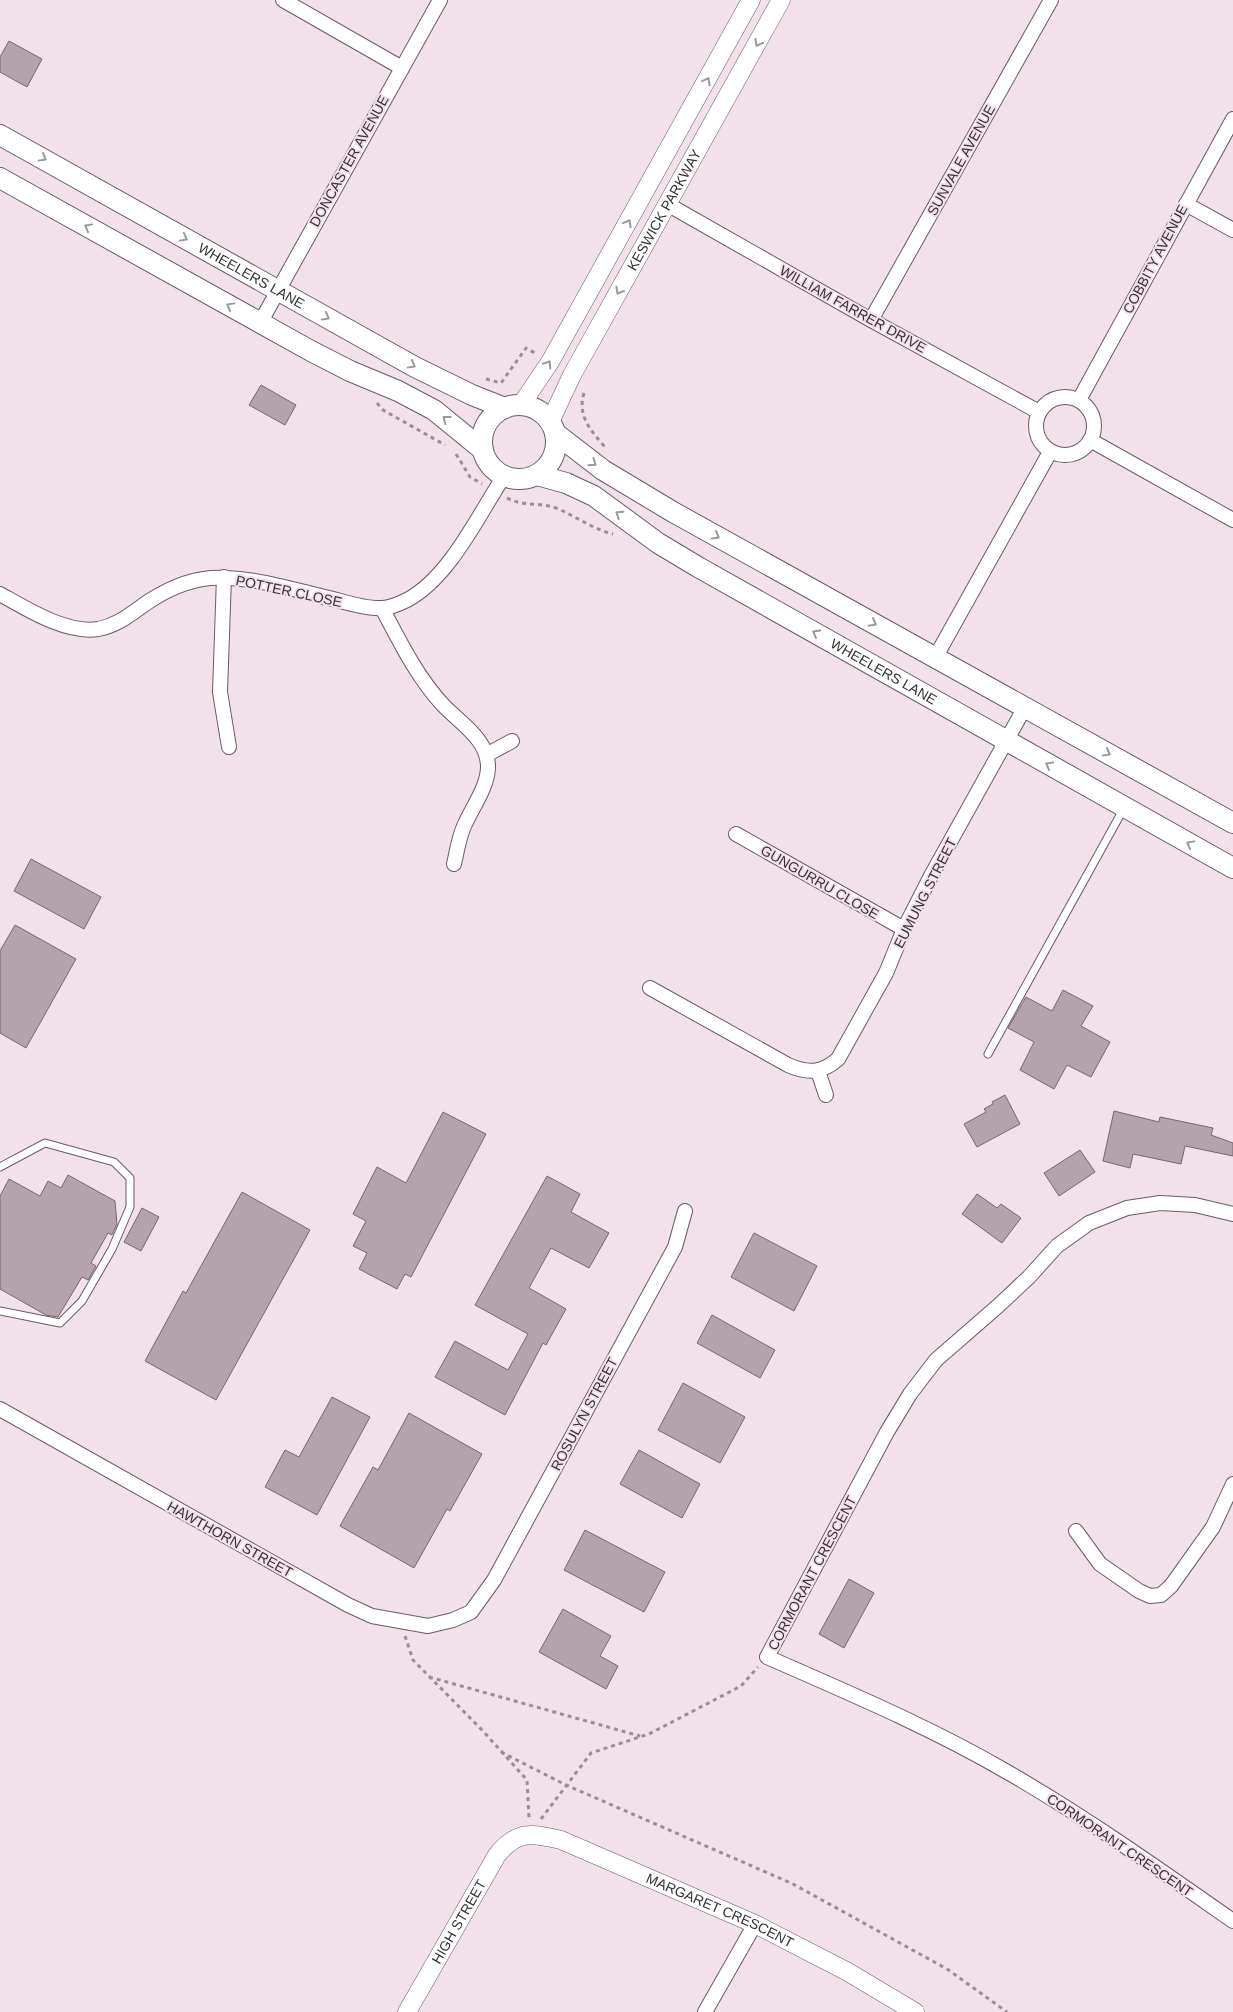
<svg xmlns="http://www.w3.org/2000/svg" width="1233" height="2012" font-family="Helvetica,sans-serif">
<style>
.building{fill:#b4a3ad;stroke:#766670}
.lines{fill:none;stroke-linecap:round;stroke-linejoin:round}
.service-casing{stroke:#6a5b64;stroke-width:9}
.minor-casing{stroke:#6a5b64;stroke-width:16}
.tertiary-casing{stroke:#6a5b64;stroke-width:19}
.secondary-casing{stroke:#6a5b64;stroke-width:22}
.path{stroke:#9a8d95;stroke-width:3;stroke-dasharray:4 4;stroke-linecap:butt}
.service{stroke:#fff;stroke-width:7}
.minor{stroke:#fff;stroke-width:14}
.tertiary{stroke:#fff;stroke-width:18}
.secondary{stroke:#fff;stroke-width:20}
.oneway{stroke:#9b989a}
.labels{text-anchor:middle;stroke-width:4;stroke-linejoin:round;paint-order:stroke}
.street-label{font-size:14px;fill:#373135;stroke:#f2e0eb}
</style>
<rect width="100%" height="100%" fill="#f2e0eb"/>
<g class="building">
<polygon points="9,41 42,59 27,87 0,72 0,57"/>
<polygon points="261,385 296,405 285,425 249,405"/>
<polygon points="31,859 101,897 84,929 14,891"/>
<polygon points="15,925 76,959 26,1048 0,1033 0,951"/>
<polygon points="1063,990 1093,1006 1081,1026 1110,1042 1091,1077 1067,1065 1054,1089 1020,1070 1034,1042 1008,1028 1026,997 1052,1011"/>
<polygon points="1005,1095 1020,1124 977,1147 964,1124 986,1112 984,1109 993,1104 992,1102"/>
<polygon points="1114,1111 1159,1122 1160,1117 1213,1128 1211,1135 1233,1143 1233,1156 1185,1146 1181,1164 1133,1154 1130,1168 1103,1161"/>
<polygon points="443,1112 486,1134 411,1277 405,1274 397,1289 359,1269 367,1253 353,1246 366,1221 353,1214 377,1167 406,1183"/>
<polygon points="1080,1150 1095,1172 1059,1196 1044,1173"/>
<polygon points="68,1175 115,1201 117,1224 112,1235 108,1233 91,1263 96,1266 88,1280 82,1277 58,1317 46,1315 0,1289 0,1196 9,1179 40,1196 48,1181 61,1188"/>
<polygon points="547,1176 580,1194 571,1212 609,1233 589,1268 551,1248 529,1288 566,1309 546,1345 543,1343 505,1415 435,1377 455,1341 508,1370 528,1334 475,1305"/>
<polygon points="242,1192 310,1230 216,1400 145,1361 183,1291 186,1293"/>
<polygon points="977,1194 997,1208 1001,1204 1021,1218 1002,1243 962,1214"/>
<polygon points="142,1208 159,1217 141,1251 124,1242"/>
<polygon points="754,1233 817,1266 794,1311 731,1277"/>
<polygon points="712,1315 775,1350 760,1378 697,1343"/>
<polygon points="683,1383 745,1417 720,1463 658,1430"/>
<polygon points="332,1397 370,1417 317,1515 265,1487 285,1450 299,1457"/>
<polygon points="409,1413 482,1454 450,1511 447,1509 414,1568 340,1526 373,1467 378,1470"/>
<polygon points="639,1450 700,1484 682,1518 620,1484"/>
<polygon points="585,1530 665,1572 644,1612 564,1570"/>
<polygon points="849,1579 874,1593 844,1648 819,1634"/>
<polygon points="563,1609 611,1636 600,1656 618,1666 606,1689 539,1652"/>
</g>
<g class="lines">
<defs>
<g id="service">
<polyline points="988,1054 1124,808"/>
<polyline points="0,1167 45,1143 114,1162 130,1178 130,1207 112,1249 82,1301 60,1323 0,1311"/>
</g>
<g id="minor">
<polyline points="283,0 402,68"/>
<polyline points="667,204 871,320 1039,412"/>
<polyline points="1186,204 1233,230"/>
<polyline points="871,320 1051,0"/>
<polyline points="260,323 440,0"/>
<circle cx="1065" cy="426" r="29"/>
<polyline points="1079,400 1233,119"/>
<polyline points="1090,440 1233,520"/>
<polyline points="224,577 220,692 229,747"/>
<path d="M0,594c27,15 66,40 98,35 22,-4 36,-18 53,-29 22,-14 49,-24 75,-22 37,1 75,14 111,22 14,4 31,9 45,8 7,0 19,-5 25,-8 42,-22 71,-84 97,-124"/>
<path d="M382,608c18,34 35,69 61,97 17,18 46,35 45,63 -1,20 -15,38 -23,56 -6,12 -8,27 -11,40"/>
<polyline points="935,658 1050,452"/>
<polyline points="488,754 512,741"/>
<polyline points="736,834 904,929"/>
<path d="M650,988l138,77c20,9 34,8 50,-6l48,-86 18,-44 27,-53 94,-169"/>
<polyline points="818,1071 826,1095"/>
<path d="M1233,1214l-38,-9 -35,-2 -33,5 -38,15 -32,23 -28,31 -31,29 -62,54 -26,34 -23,38 -120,225c82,36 165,71 242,116 78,45 151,97 224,148"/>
<polyline points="0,1409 348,1605 372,1616 428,1626 453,1620 471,1612 494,1580 675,1247 685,1211"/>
<polyline points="1076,1531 1100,1564 1139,1591 1150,1596 1161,1595 1171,1586 1213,1527 1233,1484"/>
<polyline points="705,2012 755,1924"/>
</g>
<g id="tertiary">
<polyline points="521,405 550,362 751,0"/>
<path id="s1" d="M550,422l22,-47 209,-375"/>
<path id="s2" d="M407,2012l90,-157c20,-25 35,-22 64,-15l194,84 93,48 67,40"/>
</g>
<g id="secondary">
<path id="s3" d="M0,135l415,232 57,28 33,13"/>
<polyline points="0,178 311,351 350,371 398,391 434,410 483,450"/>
<circle cx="519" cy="442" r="37"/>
<polyline points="555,433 603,470 673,512 1233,823"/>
<path id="s4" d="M537,475l29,8 28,13 64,47 40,24 535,301"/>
</g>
</defs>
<use href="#service" class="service-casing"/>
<use href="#minor" class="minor-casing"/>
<use href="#tertiary" class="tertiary-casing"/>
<use href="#secondary" class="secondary-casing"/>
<g class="path">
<polyline points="486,379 501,383 526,348 535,353"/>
<path d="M584,393c-7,23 7,38 21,54"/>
<polyline points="377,403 383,410 445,445"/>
<polyline points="456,454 470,477 482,484"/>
<path d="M507,498c17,9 33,4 49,10 20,8 36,21 57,26"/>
<polyline points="405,1636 413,1660 483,1731 527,1780 529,1818"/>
<polyline points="429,1677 640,1736"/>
<polyline points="501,1752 566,1785 793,1884 947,1969 1007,2012"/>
<polyline points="541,1819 591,1753 649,1734 741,1686 758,1667"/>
</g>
<use href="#service" class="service"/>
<use href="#minor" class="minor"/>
<use href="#tertiary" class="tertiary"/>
<use href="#secondary" class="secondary"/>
</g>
<defs><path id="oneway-chevron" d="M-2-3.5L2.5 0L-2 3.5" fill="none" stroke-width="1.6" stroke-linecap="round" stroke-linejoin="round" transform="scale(1.25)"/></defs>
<g class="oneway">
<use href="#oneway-chevron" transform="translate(758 43) rotate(119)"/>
<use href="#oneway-chevron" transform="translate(707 81) rotate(-61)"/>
<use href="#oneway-chevron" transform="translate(43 158) rotate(29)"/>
<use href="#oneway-chevron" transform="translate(628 223) rotate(-61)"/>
<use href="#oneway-chevron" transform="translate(88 227) rotate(-151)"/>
<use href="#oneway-chevron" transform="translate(184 238) rotate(29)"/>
<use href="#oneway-chevron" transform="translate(619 291) rotate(119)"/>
<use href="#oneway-chevron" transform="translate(230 306) rotate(-151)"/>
<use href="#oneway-chevron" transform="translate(326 317) rotate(29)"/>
<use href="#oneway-chevron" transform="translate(548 364) rotate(-57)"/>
<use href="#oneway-chevron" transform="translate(412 365) rotate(29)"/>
<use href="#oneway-chevron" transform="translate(446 419) rotate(-142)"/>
<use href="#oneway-chevron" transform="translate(593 463) rotate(35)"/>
<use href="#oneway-chevron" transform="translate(619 514) rotate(-145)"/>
<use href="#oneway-chevron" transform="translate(716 536) rotate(29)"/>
<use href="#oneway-chevron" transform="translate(873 623) rotate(29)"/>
<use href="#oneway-chevron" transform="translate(816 633) rotate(-150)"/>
<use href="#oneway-chevron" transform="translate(1107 753) rotate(29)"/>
<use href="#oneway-chevron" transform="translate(1049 765) rotate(-151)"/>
<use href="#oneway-chevron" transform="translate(1190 844) rotate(-151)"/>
</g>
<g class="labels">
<g class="street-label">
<text transform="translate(961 160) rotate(-61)" y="5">SUNVALE AVENUE</text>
<text transform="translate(349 161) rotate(-61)" y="5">DONCASTER AVENUE</text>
<text dy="5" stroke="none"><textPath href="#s1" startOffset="241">KESWICK PARKWAY</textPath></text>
<text transform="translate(1155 259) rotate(-62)" y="5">COBBITY AVENUE</text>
<text dy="5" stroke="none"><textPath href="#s3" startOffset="288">WHEELERS LANE</textPath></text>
<text transform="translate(853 309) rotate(29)" y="5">WILLIAM FARRER DRIVE</text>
<text transform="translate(289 591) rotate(12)" y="5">POTTER CLOSE</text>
<text dy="5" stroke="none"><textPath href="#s4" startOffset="400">WHEELERS LANE</textPath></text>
<text transform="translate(820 882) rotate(30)" y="5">GUNGURRU CLOSE</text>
<text transform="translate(925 893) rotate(-63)" y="5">EUMUNG STREET</text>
<text transform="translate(584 1414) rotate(-62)" y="5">ROSULYN STREET</text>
<text transform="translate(230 1539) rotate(29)" y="5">HAWTHORN STREET</text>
<text transform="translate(812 1573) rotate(-62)" y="5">CORMORANT CRESCENT</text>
<text transform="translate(1120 1845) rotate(34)" y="5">CORMORANT CRESCENT</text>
<text dy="5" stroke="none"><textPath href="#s2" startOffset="426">MARGARET CRESCENT</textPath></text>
<text dy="5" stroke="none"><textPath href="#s2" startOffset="104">HIGH STREET</textPath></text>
</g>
</g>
</svg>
